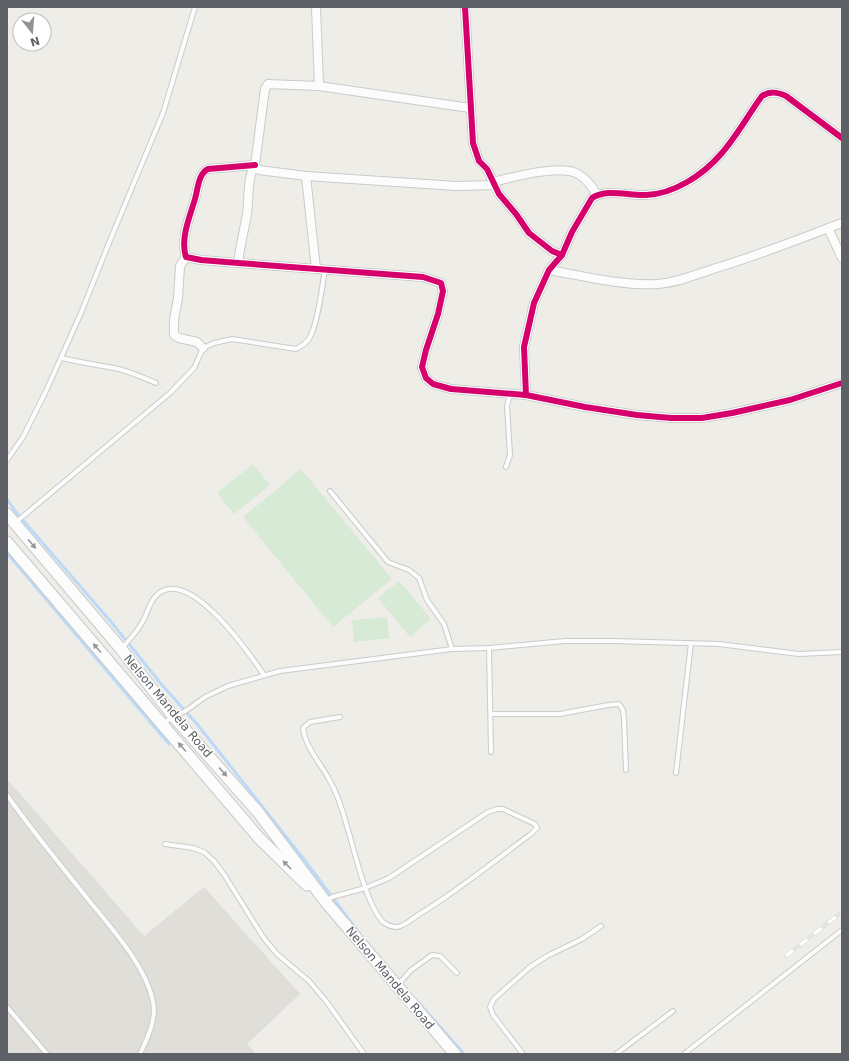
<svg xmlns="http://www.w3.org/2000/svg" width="849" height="1061" font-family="'DejaVu Sans',sans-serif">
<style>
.industrial{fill:#dfded9}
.green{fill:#d6ead5}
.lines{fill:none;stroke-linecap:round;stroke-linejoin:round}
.stream{stroke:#bcdaf8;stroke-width:3}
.lane-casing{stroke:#cacbca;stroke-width:6}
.street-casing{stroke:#cacbca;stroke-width:10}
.secondary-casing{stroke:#c9cac8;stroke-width:13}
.lane{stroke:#fcfcfc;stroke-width:4}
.street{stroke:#fcfcfc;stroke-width:8}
.secondary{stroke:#fcfcfc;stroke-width:11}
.rail-casing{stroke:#e4e4e3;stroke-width:4.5}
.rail{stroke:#fff;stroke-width:3;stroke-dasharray:9;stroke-linecap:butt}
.cycleway-casing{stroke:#fff;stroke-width:8}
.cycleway{stroke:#d6006c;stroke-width:6}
.oneway{fill:#95979a}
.labels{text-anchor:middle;stroke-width:3;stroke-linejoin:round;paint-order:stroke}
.street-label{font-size:12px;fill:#5d6166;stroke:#fff}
</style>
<rect width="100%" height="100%" fill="#eeede8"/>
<polygon class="industrial" points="7,779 144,936 204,887 300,994 247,1044 256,1054 7,1054"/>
<g class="green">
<polygon points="253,464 270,485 234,514 217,493"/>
<polygon points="301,469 392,579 333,627 243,517"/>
<polygon points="399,581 431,619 410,637 378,598"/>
<polygon points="387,617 389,638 354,642 352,620"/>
</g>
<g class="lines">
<g class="stream">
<polyline points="7,499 15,511 112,623 162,685 197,724 303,858 359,933"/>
<polyline points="7,553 169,744"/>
<polyline points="418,1002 464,1054"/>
</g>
<defs>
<g id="lane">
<path d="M61,358c18,4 35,7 53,10 15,3 28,9 42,15"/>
<polyline points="7,460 23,437 46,391 81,313 111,238 163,113 195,7"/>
<polyline points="506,467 510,455 507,406 510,394"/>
<polyline points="330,491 388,562 409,570 419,578 427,600 444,624 452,649"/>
<path d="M15,523l155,-130 24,-25 9,-20 11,-5 18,-4 64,10c6,-3 11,-6 14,-12 8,-14 12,-50 15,-68"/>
<path d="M122,648c8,-9 17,-18 22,-29 5,-10 6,-19 15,-26 32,-24 90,60 105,82"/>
<polyline points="489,648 491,752"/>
<polyline points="492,714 560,714 608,705 619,704 623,710 624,719 626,770"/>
<polyline points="163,723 187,710 205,697 228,686 280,671 452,649 489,648 565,641 614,641 719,644 799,654 842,652"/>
<polyline points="676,773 691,643"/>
<path d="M7,795c25,36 53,69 80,103 23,29 59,67 66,104 4,17 -6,37 -13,52"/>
<polyline points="165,844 193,848 204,852 214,861 225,876 263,937 277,954 309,981 326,1001 364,1054"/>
<path d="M326,901l6,-4 33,-9 24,-10 99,-66 9,-3h6l32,15 2,4 -6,6c-37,27 -73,57 -113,81 -6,4 -13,11 -21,12 -5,0 -10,-2 -14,-5 -17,-17 -29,-74 -37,-99 -4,-15 -9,-30 -17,-44 -9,-16 -24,-33 -26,-51l7,-6 30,-5"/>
<polyline points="398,985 410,971 432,955 440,956 457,973"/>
<polyline points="7,1007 47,1054"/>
<polyline points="523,1054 493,1015 490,1007 494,999 530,967 547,956 582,939 601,926"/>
<polyline points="616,1054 673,1011"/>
<polyline points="684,1054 842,930"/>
</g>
<g id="street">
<polyline points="316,7 319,86"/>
<polyline points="465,7 473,143 479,161 487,169 499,194 516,214 529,233 552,251 562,255"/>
<polyline points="470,108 319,86 268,84 265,89 255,165 256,168 259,170 306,176 456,186 495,185"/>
<path d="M255,165l-47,4c-10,5 -10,20 -13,30 -5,17 -15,40 -9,58l15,3 37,3 185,14 18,6 2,8 -5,23 -12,36 -4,17 4,11 7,6 18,5 75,6 59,12 52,8 34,3h31l30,-5 58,-13 52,-17"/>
<polyline points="306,176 316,269"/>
<path d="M493,182c20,-5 67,-18 85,-8 9,5 14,13 19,21"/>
<polyline points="828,228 842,258"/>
<polyline points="186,257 180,266 178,298 174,320 174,335 179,338 197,342 203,348"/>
<path d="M238,263c2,-17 6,-32 9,-49 2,-14 0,-37 8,-49"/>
<path d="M549,270c34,6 74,16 108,14 19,-1 38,-9 56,-15 44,-13 86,-30 129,-46"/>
<path d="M526,395l-2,-48 10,-44 15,-33 13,-15 10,-23 20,-34c15,-10 37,-2 54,-3 28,-1 57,-20 75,-41 16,-18 27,-39 41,-58 8,-5 15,-4 24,0l56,42"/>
</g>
<g id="secondary">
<polyline points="7,514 121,649 174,717 258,812 325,901 455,1054"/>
<polyline points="7,542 259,838 307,885"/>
</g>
</defs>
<use href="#lane" class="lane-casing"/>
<use href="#street" class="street-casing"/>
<use href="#secondary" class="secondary-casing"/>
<use href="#lane" class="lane"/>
<use href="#street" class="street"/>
<use href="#secondary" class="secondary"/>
<defs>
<polyline id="rail" points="786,956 842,912"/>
</defs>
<use href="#rail" class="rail-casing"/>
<use href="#rail" class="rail"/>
<defs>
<g id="cycleway">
<polyline points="465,7 473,143 479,161 487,169 499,194 516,214 529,233 552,251 562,255"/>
<path d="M255,165l-47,4c-10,5 -10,20 -13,30 -5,17 -15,40 -9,58l15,3 37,3 185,14 18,6 2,8 -5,23 -12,36 -4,17 4,11 7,6 18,5 75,6 59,12 52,8 34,3h31l30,-5 58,-13 52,-17"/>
<path d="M526,395l-2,-48 10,-44 15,-33 13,-15 10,-23 20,-34c15,-10 37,-2 54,-3 28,-1 57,-20 75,-41 16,-18 27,-39 41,-58 8,-5 15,-4 24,0l56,42"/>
</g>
</defs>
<use href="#cycleway" class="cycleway-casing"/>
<use href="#cycleway" class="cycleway"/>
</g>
<defs><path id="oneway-solid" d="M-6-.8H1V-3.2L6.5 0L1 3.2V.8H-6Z"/></defs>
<g class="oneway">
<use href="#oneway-solid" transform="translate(32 544) rotate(50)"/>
<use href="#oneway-solid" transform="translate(97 648) rotate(-131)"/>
<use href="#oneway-solid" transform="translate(182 747) rotate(-131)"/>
<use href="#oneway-solid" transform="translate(223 772) rotate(48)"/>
<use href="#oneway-solid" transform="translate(287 865) rotate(-134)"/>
</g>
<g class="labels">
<g class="street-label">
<text transform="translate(168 706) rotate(50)" y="4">Nelson Mandela Road</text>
<text transform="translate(390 978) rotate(50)" y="4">Nelson Mandela Road</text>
</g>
</g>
<rect width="849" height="1061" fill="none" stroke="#5d6166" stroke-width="16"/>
<g transform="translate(32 32) rotate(163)"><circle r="19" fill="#ffffff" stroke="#bec0c2"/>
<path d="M0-3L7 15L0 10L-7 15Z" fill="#909294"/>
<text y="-6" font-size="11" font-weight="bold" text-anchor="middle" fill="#5d6166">N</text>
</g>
</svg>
